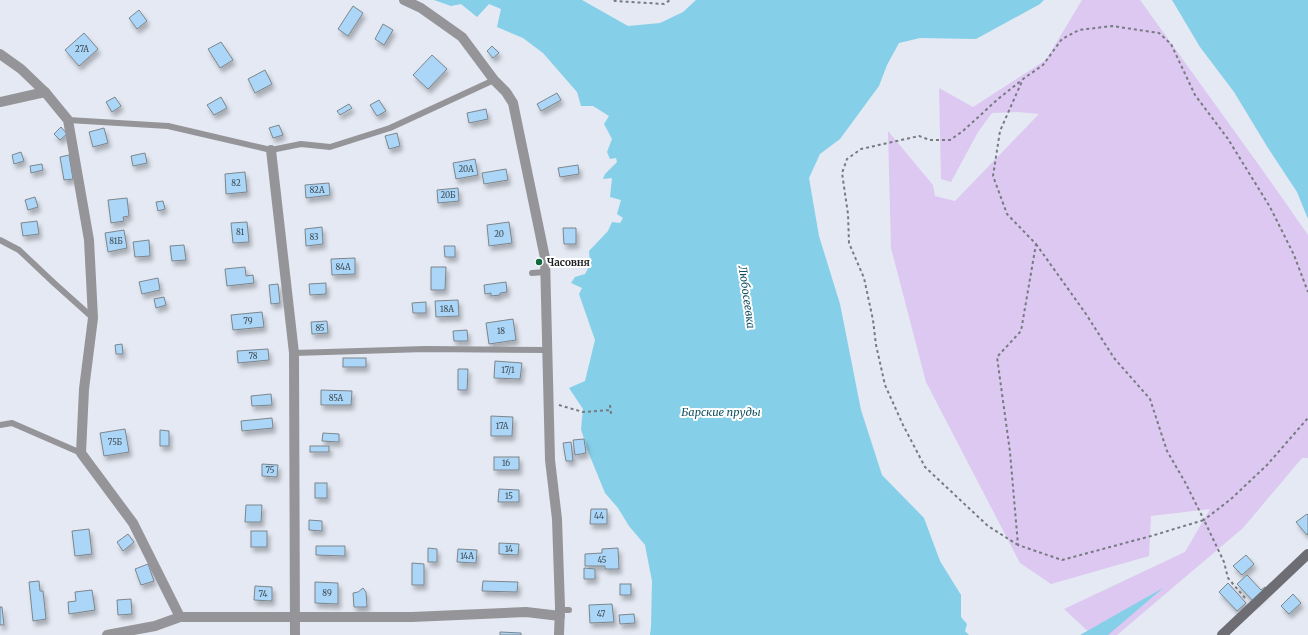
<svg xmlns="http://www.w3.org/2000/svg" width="1308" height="635" font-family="Merriweather,serif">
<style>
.green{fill:#dcc8f1}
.water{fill:#85cfe8}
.building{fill:#abd6f7;stroke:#7d858c;filter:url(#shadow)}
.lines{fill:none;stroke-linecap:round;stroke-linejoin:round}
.path{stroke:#777b81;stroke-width:2;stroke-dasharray:3 3;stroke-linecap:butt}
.lane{stroke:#959599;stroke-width:6}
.street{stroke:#959599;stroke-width:10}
.secondary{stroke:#6d6d73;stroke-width:10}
.poi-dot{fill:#0f6a3e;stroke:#fff;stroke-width:1.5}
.labels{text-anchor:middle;stroke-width:4;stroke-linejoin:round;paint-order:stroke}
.number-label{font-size:8px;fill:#404d57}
.poi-label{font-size:10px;font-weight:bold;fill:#1d1f22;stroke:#fff;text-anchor:start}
.water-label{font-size:11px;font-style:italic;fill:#135263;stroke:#fff}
</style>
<defs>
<filter id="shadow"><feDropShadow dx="2.5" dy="4.5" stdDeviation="2" flood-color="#0004"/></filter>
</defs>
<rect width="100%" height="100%" fill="#e4e9f3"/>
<polygon class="green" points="1082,0 1140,0 1271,182 1308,235 1308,458 1302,458 1243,528 1117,635 1092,635 1064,609 1185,552 1210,509 1151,516 1149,556 1051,584 1020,563 926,382 891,248 888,131 933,185 935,196 955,201 1039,114 1018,112 992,113 978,132 951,182 941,179 939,88 973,107 1046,60"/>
<g class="water">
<polygon points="434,0 582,0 628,26 660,23 683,12 696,0 1044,0 1040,4 976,39 920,38 899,43 887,65 879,86 840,139 820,154 809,178 819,236 840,304 861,410 882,475 924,518 940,561 961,595 961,617 967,624 965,631 969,635 650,635 651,627 652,581 645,545 629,526 618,508 605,493 587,449 581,429 583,409 569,388 585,381 595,340 579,294 582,288 571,283 575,277 585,274 590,265 589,251 608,231 612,222 620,223 623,218 617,214 621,200 610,197 612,178 603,179 605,174 617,162 616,158 610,159 607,152 612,139 604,124 609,116 593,106 581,106 577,92 543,53 523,38 497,27 501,9 489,4 477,17 461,4 451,6"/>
<polygon points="1172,0 1308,0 1308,219 1297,192 1268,148 1234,92 1200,47"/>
<polygon points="1163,588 1108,635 1080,635"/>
</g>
<g class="building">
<polygon points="353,6 363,13 348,36 338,29"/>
<polygon points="139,10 147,21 137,29 129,18"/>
<polygon points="383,24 393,30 384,45 375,39"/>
<polygon points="84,33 98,49 79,66 65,50"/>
<polygon points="221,42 233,60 220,68 208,49"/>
<polygon points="492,46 499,53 493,58 487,51"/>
<polygon points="432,55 447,69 428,89 413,75"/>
<polygon points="265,70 272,84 255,93 248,79"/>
<polygon points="557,93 561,100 541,111 537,104"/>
<polygon points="115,97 121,106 112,112 106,102"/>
<polygon points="221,97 227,108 214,115 207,105"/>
<polygon points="379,100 386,111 377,116 370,105"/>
<polygon points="349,104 352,108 340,115 337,111"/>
<polygon points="486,109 488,119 469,123 467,113"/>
<polygon points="279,125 283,135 273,138 269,128"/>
<polygon points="61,127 67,134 60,140 54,134"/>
<polygon points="104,128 108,143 93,147 89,132"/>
<polygon points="397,133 400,146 389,149 385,136"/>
<polygon points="21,152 24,161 14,164 12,155"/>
<polygon points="145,153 147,163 133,166 131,156"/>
<polygon points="69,155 73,179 64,180 60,157"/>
<polygon points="475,159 478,175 456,179 453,163"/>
<polygon points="42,164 43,170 31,173 30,166"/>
<polygon points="578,165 579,174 560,177 558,168"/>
<polygon points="506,169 508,180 484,184 482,173"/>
<polygon points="245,172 247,192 226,194 225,174"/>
<polygon points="329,183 330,195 306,198 305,185"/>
<polygon points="458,188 459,201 438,203 437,190"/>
<polygon points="35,197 38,207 28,210 25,200"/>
<polygon points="127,198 129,216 123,217 124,221 111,223 108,200"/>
<polygon points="163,201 165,209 158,211 156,202"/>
<polygon points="37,221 39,234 23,236 21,223"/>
<polygon points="247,222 249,242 233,243 231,223"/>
<polygon points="509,222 512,243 489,246 487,225"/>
<polygon points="322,227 323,244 306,246 305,229"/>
<polygon points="563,228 576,228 576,244 564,244"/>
<polygon points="124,230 127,248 108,252 105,233"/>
<polygon points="149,240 150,256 135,257 133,242"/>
<polygon points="184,245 186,260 172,261 170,246"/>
<polygon points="444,246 455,246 455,257 445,257"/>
<polygon points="355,258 355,274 332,275 331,259"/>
<polygon points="245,267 246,276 253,275 254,283 227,286 225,269"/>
<polygon points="431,267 446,267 445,290 431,290"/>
<polygon points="158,278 160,290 142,294 139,282"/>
<polygon points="506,282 507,292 500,293 500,295 491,296 491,293 485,294 484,285"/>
<polygon points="326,283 326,294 310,295 309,284"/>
<polygon points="278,284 280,303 271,304 269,285"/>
<polygon points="164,297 166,305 156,308 154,299"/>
<polygon points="458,300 459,316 436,317 435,301"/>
<polygon points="426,302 426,313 413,313 412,303"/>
<polygon points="262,312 264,327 233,330 231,315"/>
<polygon points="513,319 516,340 489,344 486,323"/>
<polygon points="327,321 328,333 312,334 311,322"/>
<polygon points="467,330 468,341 454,341 453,331"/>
<polygon points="122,344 123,354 116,354 115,345"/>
<polygon points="268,349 269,360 238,363 237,351"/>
<rect x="343" y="358" width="23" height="9"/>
<polygon points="495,361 522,363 520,379 494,378"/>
<polygon points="458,369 468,369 467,390 458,390"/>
<polygon points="321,390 352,391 351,405 321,405"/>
<polygon points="271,394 272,405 252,406 251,396"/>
<polygon points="491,416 513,417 512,436 491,436"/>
<polygon points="272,418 273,428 242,431 241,421"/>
<polygon points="125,429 129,452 104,456 100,433"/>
<polygon points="160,430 169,431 169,446 160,446"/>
<polygon points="323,433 339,434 339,442 322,441"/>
<polygon points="584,439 586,453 575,455 573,440"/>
<polygon points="571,442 573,461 566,461 563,443"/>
<rect x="310" y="446" width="19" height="6"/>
<rect x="494" y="457" width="25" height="13"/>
<polygon points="262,464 278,465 277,477 262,476"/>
<rect x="315" y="483" width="12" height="15"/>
<polygon points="499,489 519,490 519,502 498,502"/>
<polygon points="246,505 262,505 261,522 245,522"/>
<polygon points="591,509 607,509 607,524 590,524"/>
<polygon points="1307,514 1308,515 1308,533 1307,535 1296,522"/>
<polygon points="309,520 322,521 322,531 309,530"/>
<polygon points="89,529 92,554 75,556 72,531"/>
<rect x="251" y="531" width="16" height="16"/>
<polygon points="128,534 134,542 123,551 117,542"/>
<polygon points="499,543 519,544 518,555 499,554"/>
<polygon points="316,546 345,546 345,556 316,555"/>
<polygon points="428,548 437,549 437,562 428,562"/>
<polygon points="618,548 619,569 605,569 605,566 585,566 585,554 602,553 602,549"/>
<polygon points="458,549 477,550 476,563 457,562"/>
<polygon points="1246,555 1254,564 1242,575 1233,566"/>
<polygon points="412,563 424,564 424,585 412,585"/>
<polygon points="148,564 154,581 141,585 135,569"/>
<polygon points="584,568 595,569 595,579 584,579"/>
<polygon points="1247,575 1261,590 1265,587 1267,590 1254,602 1237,584"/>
<polygon points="39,581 40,591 43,591 46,619 33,621 29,582"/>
<polygon points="483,581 518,582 517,592 482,591"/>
<polygon points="315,582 338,583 338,604 315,603"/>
<polygon points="1228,583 1246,603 1237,611 1219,592"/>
<rect x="620" y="584" width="11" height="11"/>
<polygon points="255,586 272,587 272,601 254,600"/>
<polygon points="363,588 366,592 367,607 354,607 353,593 358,592"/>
<polygon points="92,590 95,610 69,614 68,602 76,601 75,592"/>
<polygon points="1293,594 1301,603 1289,614 1281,606"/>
<polygon points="131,599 132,614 118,615 117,600"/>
<polygon points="612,604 614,622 590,623 589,605"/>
<polygon points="0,607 2,607 4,625 0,625"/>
<polygon points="634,614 635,623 620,624 619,615"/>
<polygon points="500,632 521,633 521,635 500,635"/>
</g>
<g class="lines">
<g class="path">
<polyline points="614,0 615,1 664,4 670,0"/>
<polyline points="1036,244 1086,314 1114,358 1150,399 1167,451 1185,482 1204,520 1231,499 1267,465 1308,418"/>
<polyline points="559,405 583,412 611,410"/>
<polyline points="610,405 611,414"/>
<polyline points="1018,545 988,526 925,467 903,425 885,385 876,345 873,320 864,278 849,243 848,214 842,173 847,159 861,149 919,136 930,140 950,140 963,131 998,99 1022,80"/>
<polyline points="1245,598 1228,578 1224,562 1204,520 1151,536 1062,560 1018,545 1010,452 997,357 1021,331 1036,244 1007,214 993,176 1000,131 1023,79 1043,65 1062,39 1079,30 1112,26 1159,33 1171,44 1195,95 1228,139 1270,207 1294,255 1308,292"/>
</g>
<g class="lane">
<polyline points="68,120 168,126 271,150 301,144 330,147 390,128 494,80"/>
<polyline points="0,240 19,250 54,283 93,318"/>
<polyline points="532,273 545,272"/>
<polyline points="294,353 425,349 546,350"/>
<polyline points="0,425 12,423 81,453"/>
<polyline points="560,610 569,610"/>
</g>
<g class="street">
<polyline points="404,0 421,8 462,37 494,80 506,92 513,103 545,258 550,460 557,519 560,607 559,635"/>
<polyline points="0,54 21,69 45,92 68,120 89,240 93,318 84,389 81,453 133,523 180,617"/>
<polyline points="0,102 45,92"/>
<polyline points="271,150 294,353 295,635"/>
<polyline points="107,635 155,626 180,617 412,617 526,612 560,616"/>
</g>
<polyline class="secondary" points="1222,635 1308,554"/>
</g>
<circle class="poi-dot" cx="539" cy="262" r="4"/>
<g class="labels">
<g class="number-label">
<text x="82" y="52">27А</text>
<text x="466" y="172">20А</text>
<text x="236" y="186">82</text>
<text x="317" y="193">82А</text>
<text x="448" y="198">20Б</text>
<text x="240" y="235">81</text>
<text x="499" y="237">20</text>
<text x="314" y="240">83</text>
<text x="116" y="244">81Б</text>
<text x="343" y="270">84А</text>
<text x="447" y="312">18А</text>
<text x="248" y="324">79</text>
<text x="320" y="331">85</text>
<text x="501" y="334">18</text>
<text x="253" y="359">78</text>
<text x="508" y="373">17/1</text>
<text x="336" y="401">85А</text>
<text x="502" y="429">17А</text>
<text x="115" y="445">75Б</text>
<text x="506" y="466">16</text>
<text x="270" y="473">75</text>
<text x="509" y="499">15</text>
<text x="599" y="519">44</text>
<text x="509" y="552">14</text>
<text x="467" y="559">14А</text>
<text x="602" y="563">45</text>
<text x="327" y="596">89</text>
<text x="263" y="597">74</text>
<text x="601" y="617">47</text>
</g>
<g class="poi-label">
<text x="547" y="266">Часовня</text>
</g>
<g class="water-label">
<text transform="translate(747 297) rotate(82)" y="4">Любосеевка</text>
<text x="721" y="416">Барские пруды</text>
</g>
</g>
</svg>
